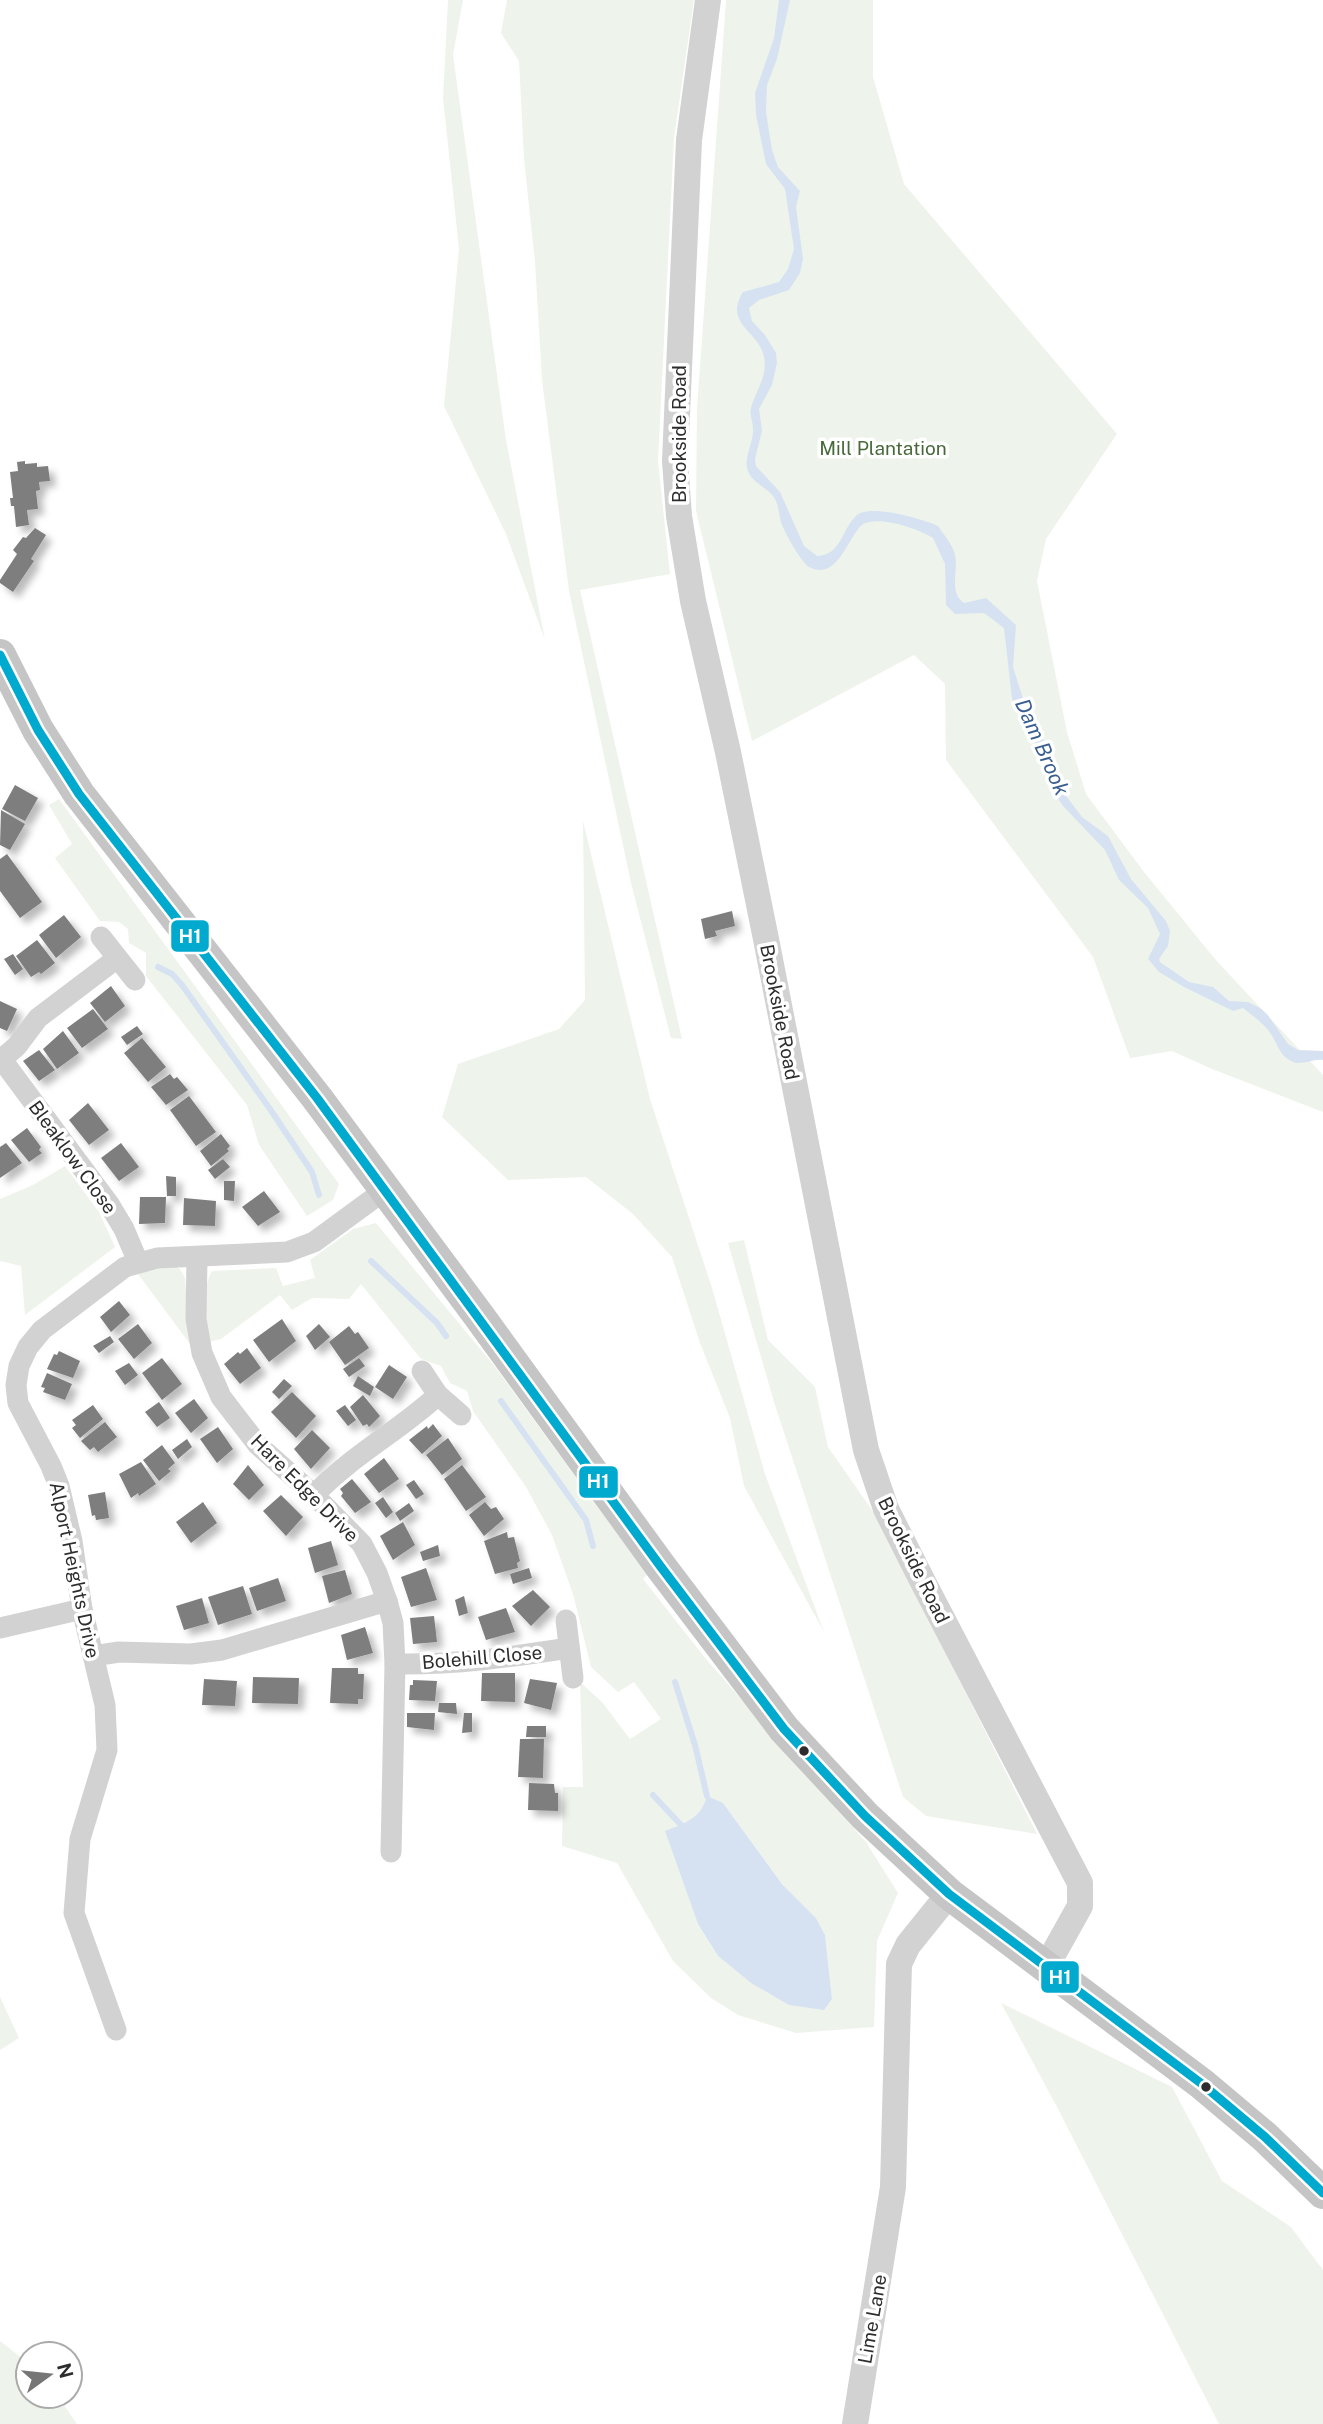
<svg xmlns="http://www.w3.org/2000/svg" width="1323" height="2424" font-family="'Public Sans',sans-serif">
<style>
.green{fill:#eef4eb;fill-rule:evenodd}
.water{fill:#d6e2f2}
.lines{fill:none;stroke-linecap:round;stroke-linejoin:round}
.stream{stroke:#d6e2f2;stroke-width:6}
.building{fill:#7e7e7e;filter:url(#shadow)}
.minor{stroke:#d2d2d2;stroke-width:21}
.tertiary{stroke:#d2d2d2;stroke-width:26}
.primary{stroke:#c5c5c5;stroke-width:32}
.bus-1-casing{stroke:#fff;stroke-width:14}
.bus-1{stroke:#00a9ce;stroke-width:9}
.bus-dot{fill:#2d2d2d;stroke:#fff;stroke-width:2.5}
.labels{text-anchor:middle;stroke-width:7;stroke-linejoin:round;paint-order:stroke}
.street-label{font-size:19px;fill:#2d2d2d;stroke:#fff}
.park-label{font-size:19px;fill:#476939;stroke:#fff}
.water-label{font-size:21px;font-style:italic;fill:#395e90;stroke:#fff}
.line-badge{stroke:#fff;stroke-width:2.5}
.badge-label{font-size:19px;text-anchor:middle;font-weight:bold;fill:#fff}
</style>
<defs>
<filter id="shadow"><feDropShadow dx="6" dy="6" stdDeviation="3.5" flood-color="#0004"/></filter>
</defs>
<rect width="100%" height="100%" fill="#fff"/>
<g class="green">
<polygon points="448,0 463,0 453,55 506,440 545,640 506,534 444,406 459,249 443,98"/>
<polygon points="507,0 694,0 674,138 658,461 670,574 580,590 682,1039 671,1038 631,883 569,591 542,380 535,262 524,159 519,61 501,33"/>
<polygon points="726,0 873,0 873,77 904,184 1117,434 1046,539 1037,581 1067,732 1086,794 1144,872 1215,959 1323,1075 1323,1112 1212,1069 1172,1051 1130,1058 1093,957 946,760 945,684 914,655 752,741 696,511 697,409"/>
<polygon points="59,799 339,1184 333,1200 307,1216 259,1145 247,1105 146,976 146,953 129,943 128,929 119,922 100,921 55,858 72,844 49,805"/>
<polygon points="583,821 650,1099 712,1288 765,1474 824,1632 744,1486 730,1418 700,1343 672,1257 633,1214 586,1177 508,1180 442,1117 458,1064 559,1029 585,1000"/>
<polygon points="65,1166 99,1212 115,1247 25,1315 21,1266 0,1261 0,1199 33,1185"/>
<path d="M376,1223l120,145 151,207 -4,4 63,80 160,183 32,51 -21,48 -3,86 -78,6 -58,-18 -27,-17 -38,-37 -56,-98 -55,-17 1,-59h20l-3,-105 22,20 28,37 31,-20 -27,-37 -16,10 -27,-25 -18,-73 -21,-59 -26,-48 -53,-76 -6,-20 -17,-8 -9,-17 -20,-7 -60,-75 -12,15 -37,-1 -20,12 -12,-15 -59,44 -12,3c-3,-18 -7,-57 3,-71l64,-3 7,18 32,-8 -5,-18 43,-31zM723,1803l59,81 34,34 9,17 7,64 -8,10 -73,-26 -33,-27 -20,-32 -32,-93 25,-9 13,-15z"/>
<polygon points="744,1240 768,1340 815,1387 828,1447 879,1520 1037,1834 926,1816 903,1797 774,1402 728,1243"/>
<polygon points="171,1264 180,1269 185,1278 190,1344 138,1274"/>
<polygon points="0,1997 19,2038 0,2050"/>
<polygon points="1001,2003 1172,2087 1222,2181 1291,2227 1323,2270 1323,2424 1219,2424 1057,2107"/>
<polygon points="0,2341 28,2363 28,2396 58,2396 77,2424 0,2424"/>
</g>
<g class="water">
<path d="M779,0h11l-13,59 -10,26 -1,27 6,38 6,17 22,24 -4,16 7,52 -3,14 -11,17 -30,10 -10,8 3,13 13,14 11,18 1,10 -5,22 -13,24 3,22 -7,28 1,7 24,26 24,54 13,10c25,-1 24,-27 40,-41 14,-11 66,4 81,11 6,9 15,19 17,29 4,16 -7,37 9,48l22,-5 30,27 -3,42 12,38 18,34 23,57 16,21 26,19 23,43 35,42 4,10 -2,15 -9,13 1,3 29,20 24,5 16,14 19,1 12,6 7,6 21,30 10,6 25,1v9c-11,-2 -21,7 -32,1 -12,-5 -15,-22 -23,-31 -7,-8 -16,-15 -25,-22l-10,3 -49,-24 -25,-15 -11,-13 12,-25 -12,-26 -29,-28 -14,-30 -42,-44 -10,-15 -13,-39 -28,-53 -8,-71 -20,-15 -29,1 -9,-9 -1,-41 -12,-26c-13,-9 -57,-24 -71,-13 -14,11 -24,57 -53,42 -8,-5 -25,-35 -28,-45 -2,-7 -2,-14 -5,-21 -5,-13 -23,-16 -28,-30 -5,-14 6,-28 5,-42 0,-8 -4,-14 -2,-21 5,-18 17,-32 13,-51 -5,-26 -41,-33 -21,-65l36,-10 9,-13 6,-20 -9,-60 -19,-25 -10,-49 -1,-22 19,-55z"/>
<path d="M707,1796l16,7 59,81 34,34 9,17 7,64 -8,11 -35,-5 -38,-22 -33,-27 -20,-32 -33,-93c21,-8 36,-13 42,-35z"/>
</g>
<g class="lines">
<g class="stream">
<polyline points="158,967 172,974 182,985 270,1109 312,1172 319,1195"/>
<polyline points="371,1261 437,1323 446,1336"/>
<polyline points="501,1401 586,1520 593,1546"/>
<polyline points="675,1682 695,1745 707,1796"/>
<polyline points="653,1795 681,1825"/>
</g>
</g>
<g class="building">
<polygon points="25,461 25,464 37,463 37,467 48,466 50,481 39,482 40,490 36,491 38,509 27,510 29,525 16,527 14,506 11,506 10,498 13,498 10,472 18,471 17,462"/>
<polygon points="35,528 46,535 31,559 34,561 13,592 0,583 0,580 17,554 13,550 23,537 26,538"/>
<polygon points="15,785 38,798 25,821 2,809"/>
<polygon points="1,810 25,824 10,850 0,845"/>
<polygon points="7,854 42,902 20,918 0,891 0,859"/>
<polygon points="732,911 735,926 715,931 717,936 705,939 701,919"/>
<polygon points="64,915 81,937 56,958 39,935"/>
<polygon points="37,940 55,963 41,974 39,972 31,977 16,956"/>
<polygon points="13,954 23,969 15,975 4,959"/>
<polygon points="111,986 125,1006 105,1022 90,1003"/>
<polygon points="0,1001 17,1009 7,1031 0,1028"/>
<polygon points="93,1009 108,1029 82,1048 67,1028"/>
<polygon points="137,1026 143,1034 127,1045 121,1037"/>
<polygon points="63,1031 79,1053 57,1069 43,1049"/>
<polygon points="142,1038 166,1067 148,1082 124,1053"/>
<polygon points="39,1050 55,1070 39,1081 23,1061"/>
<polygon points="170,1074 174,1079 177,1077 188,1090 166,1105 151,1087"/>
<polygon points="189,1096 216,1132 196,1146 170,1110"/>
<polygon points="88,1103 109,1130 89,1145 69,1120"/>
<polygon points="27,1128 41,1147 39,1150 42,1153 29,1162 11,1140"/>
<polygon points="221,1134 230,1146 227,1149 229,1151 211,1166 200,1151"/>
<polygon points="6,1143 22,1163 0,1178 0,1147"/>
<polygon points="121,1143 139,1167 119,1181 101,1158"/>
<polygon points="223,1159 230,1167 215,1179 208,1170"/>
<polygon points="166,1176 176,1177 176,1196 167,1196"/>
<polygon points="224,1181 235,1181 234,1201 224,1200"/>
<polygon points="264,1191 280,1212 258,1226 242,1207"/>
<polygon points="140,1197 166,1197 165,1223 139,1224"/>
<polygon points="184,1198 216,1201 215,1226 183,1225"/>
<polygon points="119,1301 130,1315 111,1332 100,1317"/>
<polygon points="282,1319 296,1341 269,1362 253,1340"/>
<polygon points="138,1324 152,1343 134,1359 118,1339"/>
<polygon points="319,1324 330,1337 315,1350 306,1336"/>
<polygon points="349,1326 355,1334 358,1332 369,1348 345,1365 329,1342"/>
<polygon points="110,1336 114,1342 99,1353 93,1346"/>
<polygon points="247,1348 261,1368 240,1384 224,1364 238,1352 240,1354"/>
<polygon points="59,1351 80,1361 73,1378 47,1369 54,1354 57,1355"/>
<polygon points="162,1358 182,1384 162,1400 142,1373"/>
<polygon points="359,1358 365,1366 349,1377 343,1369"/>
<polygon points="129,1363 138,1375 125,1385 115,1371"/>
<polygon points="389,1365 407,1377 393,1399 375,1387"/>
<polygon points="47,1373 72,1384 65,1400 43,1392 45,1388 41,1387"/>
<polygon points="358,1376 374,1387 370,1396 353,1386"/>
<polygon points="284,1379 292,1386 279,1399 272,1392"/>
<polygon points="292,1392 316,1416 296,1438 271,1412"/>
<polygon points="363,1395 380,1416 369,1427 367,1424 363,1426 350,1407"/>
<polygon points="194,1399 208,1418 191,1433 175,1413"/>
<polygon points="159,1402 170,1418 157,1427 145,1412"/>
<polygon points="93,1405 103,1419 80,1438 72,1428 76,1425 72,1420"/>
<polygon points="345,1405 356,1420 348,1426 336,1411"/>
<polygon points="105,1422 117,1437 98,1452 94,1447 90,1450 81,1441"/>
<polygon points="433,1424 442,1436 422,1454 409,1440 427,1426 428,1429"/>
<polygon points="218,1427 233,1449 217,1463 200,1439"/>
<polygon points="312,1430 330,1448 311,1469 294,1449"/>
<polygon points="448,1438 462,1459 442,1475 426,1455"/>
<polygon points="187,1439 192,1447 178,1459 172,1450"/>
<polygon points="162,1445 175,1463 168,1469 171,1471 159,1481 143,1460"/>
<polygon points="384,1458 399,1479 379,1493 364,1474"/>
<polygon points="141,1462 156,1484 139,1496 138,1493 131,1498 119,1474"/>
<polygon points="248,1465 264,1485 249,1500 233,1484"/>
<polygon points="462,1465 486,1497 466,1511 444,1479"/>
<polygon points="352,1479 371,1502 355,1513 341,1496 343,1493 340,1489"/>
<polygon points="414,1480 424,1494 416,1499 406,1485"/>
<polygon points="105,1492 109,1518 96,1520 95,1515 92,1516 88,1495"/>
<polygon points="281,1495 303,1517 286,1536 263,1511"/>
<polygon points="383,1497 393,1512 386,1518 375,1503"/>
<polygon points="203,1502 217,1523 191,1543 176,1522"/>
<polygon points="485,1502 491,1509 496,1507 504,1519 484,1536 469,1515"/>
<polygon points="409,1503 414,1511 400,1521 395,1513"/>
<polygon points="403,1522 415,1545 393,1560 380,1536"/>
<polygon points="507,1532 508,1538 514,1537 520,1561 517,1563 518,1568 495,1574 484,1541"/>
<polygon points="331,1541 338,1565 315,1573 308,1548"/>
<polygon points="438,1545 440,1556 423,1561 420,1552"/>
<polygon points="426,1568 437,1600 411,1607 401,1577"/>
<polygon points="529,1568 532,1578 513,1584 510,1574"/>
<polygon points="345,1570 352,1594 329,1603 322,1576"/>
<polygon points="278,1578 286,1601 257,1611 249,1588"/>
<polygon points="243,1586 252,1614 218,1625 208,1597"/>
<polygon points="533,1590 550,1607 531,1626 512,1606"/>
<polygon points="464,1596 468,1613 459,1616 455,1600"/>
<polygon points="202,1598 209,1623 184,1630 176,1606"/>
<polygon points="506,1608 515,1632 486,1640 478,1617"/>
<polygon points="434,1616 437,1642 413,1644 410,1618"/>
<polygon points="365,1627 373,1653 347,1660 341,1635"/>
<polygon points="332,1668 358,1668 358,1674 364,1674 363,1699 358,1699 358,1704 330,1703"/>
<polygon points="482,1673 515,1673 515,1702 481,1701"/>
<polygon points="253,1677 299,1678 298,1704 252,1703"/>
<polygon points="204,1679 237,1681 235,1706 202,1705"/>
<polygon points="530,1679 557,1683 551,1710 524,1703"/>
<polygon points="413,1680 437,1681 435,1701 409,1700 410,1685 413,1685"/>
<polygon points="439,1703 456,1703 457,1714 438,1712"/>
<polygon points="407,1713 435,1713 434,1730 407,1727"/>
<polygon points="464,1713 472,1713 472,1732 462,1733"/>
<polygon points="527,1726 546,1726 546,1737 526,1737"/>
<polygon points="520,1739 544,1739 543,1778 518,1777"/>
<polygon points="529,1783 554,1784 555,1793 558,1793 558,1811 528,1810"/>
</g>
<g class="lines">
<g class="minor">
<polyline points="101,937 135,980"/>
<polyline points="0,1057 109,1204 124,1229 138,1262"/>
<polyline points="2,1059 17,1046 38,1018 116,959"/>
<polyline points="197,1258 196,1319 202,1353 221,1397 258,1445 314,1495 362,1544 377,1573 387,1601 393,1623 395,1664 391,1852"/>
<polyline points="422,1371 438,1395 461,1415"/>
<path d="M314,1495c37,-39 85,-64 124,-100"/>
<polyline points="566,1620 573,1678"/>
<polyline points="0,1628 82,1609"/>
<polyline points="93,1656 119,1652 191,1654 222,1650 387,1601"/>
<path d="M395,1664c59,1 116,-7 174,-16"/>
<polyline points="116,2030 74,1913 80,1839 107,1750 105,1705 82,1609 72,1541 59,1486 51,1466 18,1403 16,1385 19,1366 28,1347 42,1330 125,1267 157,1258 287,1252 314,1242 385,1190"/>
</g>
<g class="tertiary">
<polyline points="708,0 689,140 675,461 679,516 693,601 728,752 766,939 866,1450 886,1509 923,1582 1080,1883 1080,1906 1046,1967"/>
<polyline points="855,2424 893,2187 899,1964 908,1945 949,1894"/>
</g>
<polyline class="primary" points="0,655 38,730 79,794 317,1098 479,1316 661,1567 784,1729 865,1816 949,1894 1202,2084 1265,2137 1323,2193"/>
<defs>
<polyline id="bus-1" points="0,655 38,730 79,794 317,1098 661,1567 784,1729 865,1816 949,1894 1202,2084 1265,2137 1323,2193"/>
</defs>
<use href="#bus-1" class="bus-1-casing"/>
<use href="#bus-1" class="bus-1"/>
</g>
<g class="bus-dot">
<circle cx="804" cy="1751" r="6"/>
<circle cx="1206" cy="2087" r="6"/>
</g>
<g class="labels">
<g class="street-label">
<text transform="translate(679 434) rotate(-90)" y="7">Brookside Road</text>
<text transform="translate(780 1012) rotate(79)" y="7">Brookside Road</text>
<text transform="translate(73 1157) rotate(54)" y="7">Bleaklow Close</text>
<text transform="translate(305 1488) rotate(45)" y="7">Hare Edge Drive</text>
<text transform="translate(914 1560) rotate(64)" y="7">Brookside Road</text>
<text transform="translate(75 1570) rotate(78)" y="7">Alport Heights Drive</text>
<text transform="translate(482 1657) rotate(-5)" y="7">Bolehill Close</text>
<text transform="translate(872 2319) rotate(-80)" y="7">Lime Lane</text>
</g>
<g class="park-label">
<text x="883" y="455">Mill Plantation</text>
</g>
<g class="water-label">
<text transform="translate(1042 747) rotate(66)" y="7">Dam Brook</text>
</g>
</g>
<g class="line-badge">
<rect x="170" y="919" width="40" height="34" rx="7" fill="#00a9ce"/>
<rect x="578" y="1465" width="41" height="34" rx="7" fill="#00a9ce"/>
<rect x="1040" y="1960" width="40" height="34" rx="7" fill="#00a9ce"/>
</g>
<g class="badge-label">
<text x="190" y="943">H1</text>
<text x="598" y="1488">H1</text>
<text x="1060" y="1984">H1</text>
</g>
<g transform="translate(49 2375) rotate(75)"><circle r="33" fill="#ffffff" stroke="#ababab" stroke-width="2"/>
<path d="M0-5L12 26L0 18L-12 26Z" fill="#767676"/>
<text y="-10" font-size="19" font-weight="bold" text-anchor="middle" fill="#2d2d2d">N</text>
</g>
</svg>
